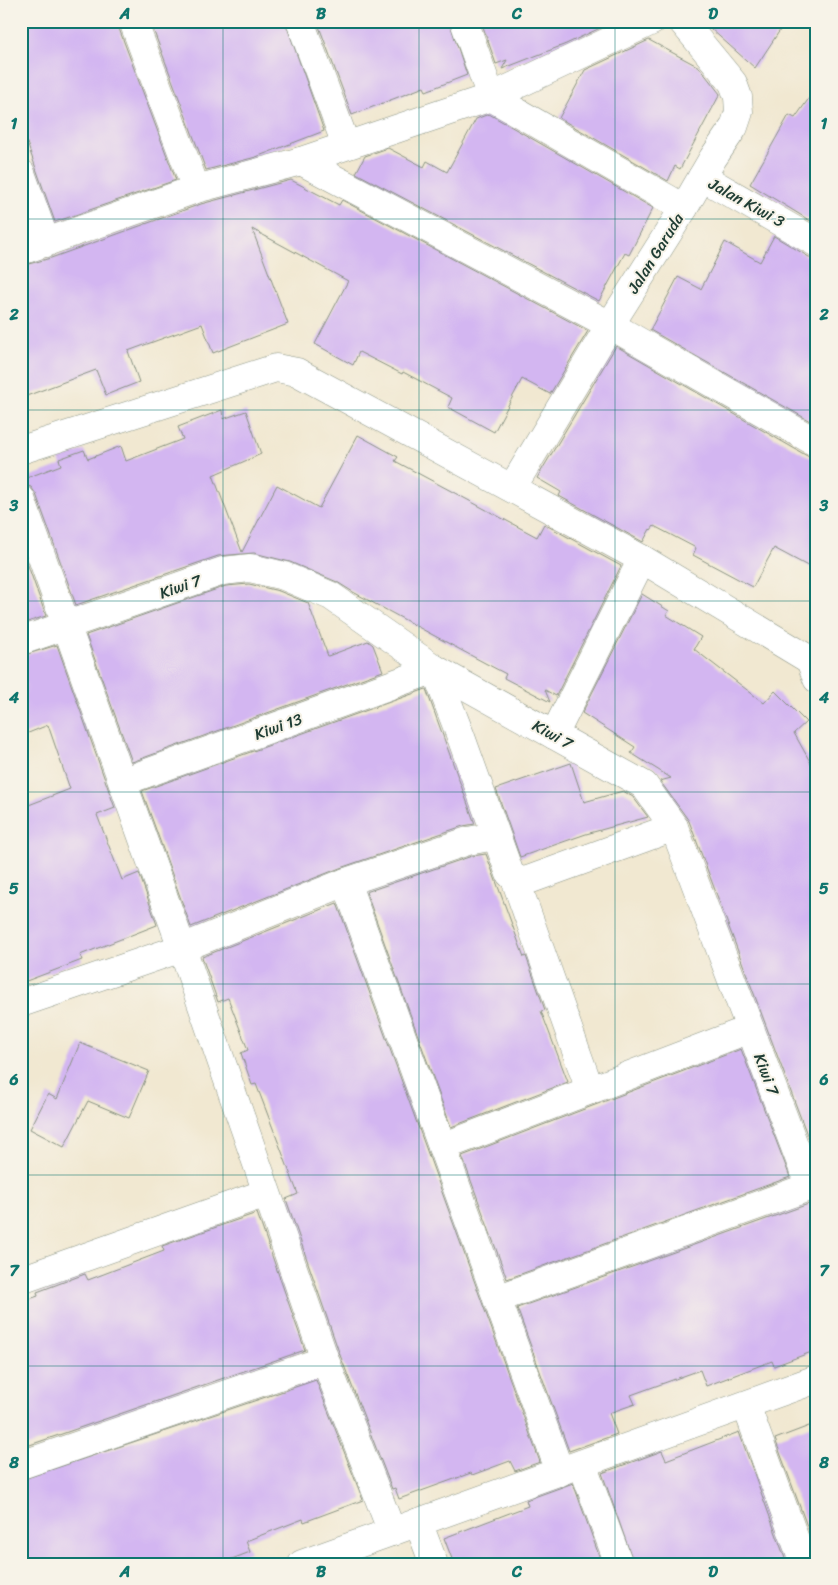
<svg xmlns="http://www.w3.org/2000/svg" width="838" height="1585" font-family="Sriracha,sans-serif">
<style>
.building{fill:#d3b6f1}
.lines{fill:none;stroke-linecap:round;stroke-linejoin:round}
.minor-casing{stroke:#889282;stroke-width:29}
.minor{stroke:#fff;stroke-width:28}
.grid{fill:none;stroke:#0f766e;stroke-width:1;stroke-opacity:0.55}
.labels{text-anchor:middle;stroke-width:4;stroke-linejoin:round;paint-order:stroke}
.street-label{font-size:16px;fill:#1f3d34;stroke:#f7f3e8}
.neatline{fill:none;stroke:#0f766e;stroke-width:2}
.grid-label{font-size:16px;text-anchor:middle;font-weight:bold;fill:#0f766e}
</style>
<rect width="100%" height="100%" fill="#f7f3e8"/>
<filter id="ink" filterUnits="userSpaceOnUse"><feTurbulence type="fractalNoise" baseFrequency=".02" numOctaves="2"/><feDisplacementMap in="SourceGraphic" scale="10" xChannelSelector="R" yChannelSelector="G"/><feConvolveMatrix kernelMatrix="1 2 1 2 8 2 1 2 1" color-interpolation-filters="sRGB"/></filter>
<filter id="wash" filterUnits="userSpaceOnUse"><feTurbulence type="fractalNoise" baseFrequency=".0096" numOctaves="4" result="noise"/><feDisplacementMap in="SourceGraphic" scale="20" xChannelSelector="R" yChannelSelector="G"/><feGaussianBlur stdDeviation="1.12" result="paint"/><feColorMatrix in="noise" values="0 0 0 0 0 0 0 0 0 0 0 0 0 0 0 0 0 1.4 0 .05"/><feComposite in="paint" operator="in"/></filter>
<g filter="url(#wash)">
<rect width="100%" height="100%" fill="#f1e8d1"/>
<g id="blocks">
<g class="building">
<polygon points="33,21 118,21 118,26 176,180 55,222 21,126 21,26"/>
<polygon points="150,21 285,21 324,131 256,157 206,170"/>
<polygon points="317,21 449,21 467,75 426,91 424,87 352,115"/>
<polygon points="481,21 615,21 566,44 502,69 507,60 496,64"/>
<polygon points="702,21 786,21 755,68"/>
<polygon points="649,40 699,67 720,94 680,169 675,166 668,181 559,118 585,70"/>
<polygon points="817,87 817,225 750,184 789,115 795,118"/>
<polygon points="489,114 653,208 629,255 625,253 599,301 356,173 365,156 388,148 424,167 427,161 447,172 476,119"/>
<polygon points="291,180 339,205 342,200 588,331 550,394 522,379 494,432 448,407 452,398 403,372 402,374 359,352 353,365 315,344 348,281 252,229 288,324 213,353 202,324 128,351 139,382 106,395 96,370 21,398 21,266 51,258 201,204"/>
<polygon points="774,236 809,257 817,259 817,425 650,330 678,277 701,289 725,242 760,262"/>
<polygon points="616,346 809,457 817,459 817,571 774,548 753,587 693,555 696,548 654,526 651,530 650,529 643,542 559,496 561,492 537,478"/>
<polygon points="222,410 223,419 246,411 261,454 213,475 242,552 277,485 319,508 358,435 398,457 395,461 537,537 544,524 621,566 556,696 545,690 550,702 504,678 506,674 485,663 353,592 337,582 290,562 254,553 218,556 76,605 36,494 31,487 21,484 21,480 61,465 59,459 84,450 88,459 121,446 126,461 183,439 178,427"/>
<polygon points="21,546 46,616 21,624"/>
<polygon points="249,584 279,591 308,603 328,656 368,641 373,645 383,671 132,762 86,635 226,586"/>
<polygon points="642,594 669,611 666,615 701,637 694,649 764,703 775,691 806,722 794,733 817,774 817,1161 689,821 660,781 671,778 631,753 635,747 582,713"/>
<polygon points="57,645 115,808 97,815 122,880 139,873 157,925 80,955 82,960 21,983 21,808 70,789 48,725 21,736 21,656"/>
<polygon points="426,689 475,824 463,826 340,868 191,927 142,791"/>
<polygon points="571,763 584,802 623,791 633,797 648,817 586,834 520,857 496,789"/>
<polygon points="486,854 524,957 526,956 545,1010 541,1011 568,1082 451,1127 366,892 472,856"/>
<polygon points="337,903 540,1462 515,1471 510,1461 472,1475 471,1473 399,1499 395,1488 392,1489 340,1355 286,1199 298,1194 256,1084 252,1085 241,1053 248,1050 228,998 218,1002 202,957"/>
<polygon points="80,1043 149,1071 129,1118 88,1101 64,1147 30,1129 48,1094 57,1099"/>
<polygon points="741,1049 790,1177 507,1279 462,1156"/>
<polygon points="817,1201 817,1350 774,1366 772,1361 706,1386 700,1370 631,1395 635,1404 609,1413 617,1434 569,1451 517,1308"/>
<polygon points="257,1213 305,1350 21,1448 21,1302 38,1296 37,1292 85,1274 88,1280 164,1251 162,1246"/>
<polygon points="316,1380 363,1500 304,1522 303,1519 246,1541 250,1552 219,1564 21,1564 21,1480"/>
<polygon points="817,1423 817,1553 775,1439"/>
<polygon points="739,1432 787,1564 634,1564 602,1473 662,1451 666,1460"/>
<polygon points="573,1483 602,1564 454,1564 444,1538 528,1506 526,1500"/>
</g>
</g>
</g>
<g filter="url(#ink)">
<use href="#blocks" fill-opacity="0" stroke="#889282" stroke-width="1"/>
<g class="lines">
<defs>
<g id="minor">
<polyline points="133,21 196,189"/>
<polyline points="300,21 346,145"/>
<polyline points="464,21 491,97 684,208"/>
<polyline points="301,161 610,325 817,443"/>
<polyline points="21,173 46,243"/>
<polyline points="702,177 817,243"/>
<polyline points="21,251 196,189 301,161 491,97 652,21"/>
<polyline points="21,450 276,368 297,372 642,559 810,660 817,679"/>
<polyline points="512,488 610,325 684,208 713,158 734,127 739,112 738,97 733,83 682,21"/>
<polyline points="21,499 182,948 325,1360 392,1532"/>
<polyline points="21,641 223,571 250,568 284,576 331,596 435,669 644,785 674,827 810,1187"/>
<polyline points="554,735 642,559"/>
<polyline points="122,782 435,669 461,737 510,874 521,882 531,879 674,827"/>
<polyline points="515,879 590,1090"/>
<polyline points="346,882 560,1472"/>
<polyline points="21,1003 182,948 346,882 468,841 495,836"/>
<polyline points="442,1147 750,1029"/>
<polyline points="21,1280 266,1193"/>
<polyline points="497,1299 817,1184"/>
<polyline points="746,1405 804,1564"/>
<polyline points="582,1464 619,1564"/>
<polyline points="21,1465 325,1360"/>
<polyline points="418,1522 434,1564"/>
<polyline points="302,1564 817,1379"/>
</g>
</defs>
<use href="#minor" class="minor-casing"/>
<use href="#minor" class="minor"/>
</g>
</g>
<path class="grid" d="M223,21v1543M419,21v1543M615,21v1543M21,219h796M21,410h796M21,601h796M21,792h796M21,984h796M21,1175h796M21,1366h796"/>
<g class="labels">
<g class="street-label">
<text transform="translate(747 202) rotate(29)" y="6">Jalan Kiwi 3</text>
<text transform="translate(655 253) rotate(-58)" y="6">Jalan Garuda</text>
<text transform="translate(180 586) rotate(-19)" y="6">Kiwi 7</text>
<text transform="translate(278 726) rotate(-20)" y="6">Kiwi 13</text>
<text transform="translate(553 734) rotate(29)" y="6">Kiwi 7</text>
<text transform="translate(767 1074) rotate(69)" y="6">Kiwi 7</text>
</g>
</g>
<rect width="838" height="1585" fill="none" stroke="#f7f3e8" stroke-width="55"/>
<rect x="28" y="28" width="782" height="1530" class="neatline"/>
<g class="grid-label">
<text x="125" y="19">A</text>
<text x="321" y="19">B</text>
<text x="517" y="19">C</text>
<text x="713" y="19">D</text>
<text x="14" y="129">1</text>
<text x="824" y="129">1</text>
<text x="14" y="320">2</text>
<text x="824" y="320">2</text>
<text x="14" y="511">3</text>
<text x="824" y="511">3</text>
<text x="14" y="703">4</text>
<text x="824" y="703">4</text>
<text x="14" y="894">5</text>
<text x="824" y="894">5</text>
<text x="14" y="1085">6</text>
<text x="824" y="1085">6</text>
<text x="14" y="1276">7</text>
<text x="824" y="1276">7</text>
<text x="14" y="1468">8</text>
<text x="824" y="1468">8</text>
<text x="125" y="1577">A</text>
<text x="321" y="1577">B</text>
<text x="517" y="1577">C</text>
<text x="713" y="1577">D</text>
</g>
</svg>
